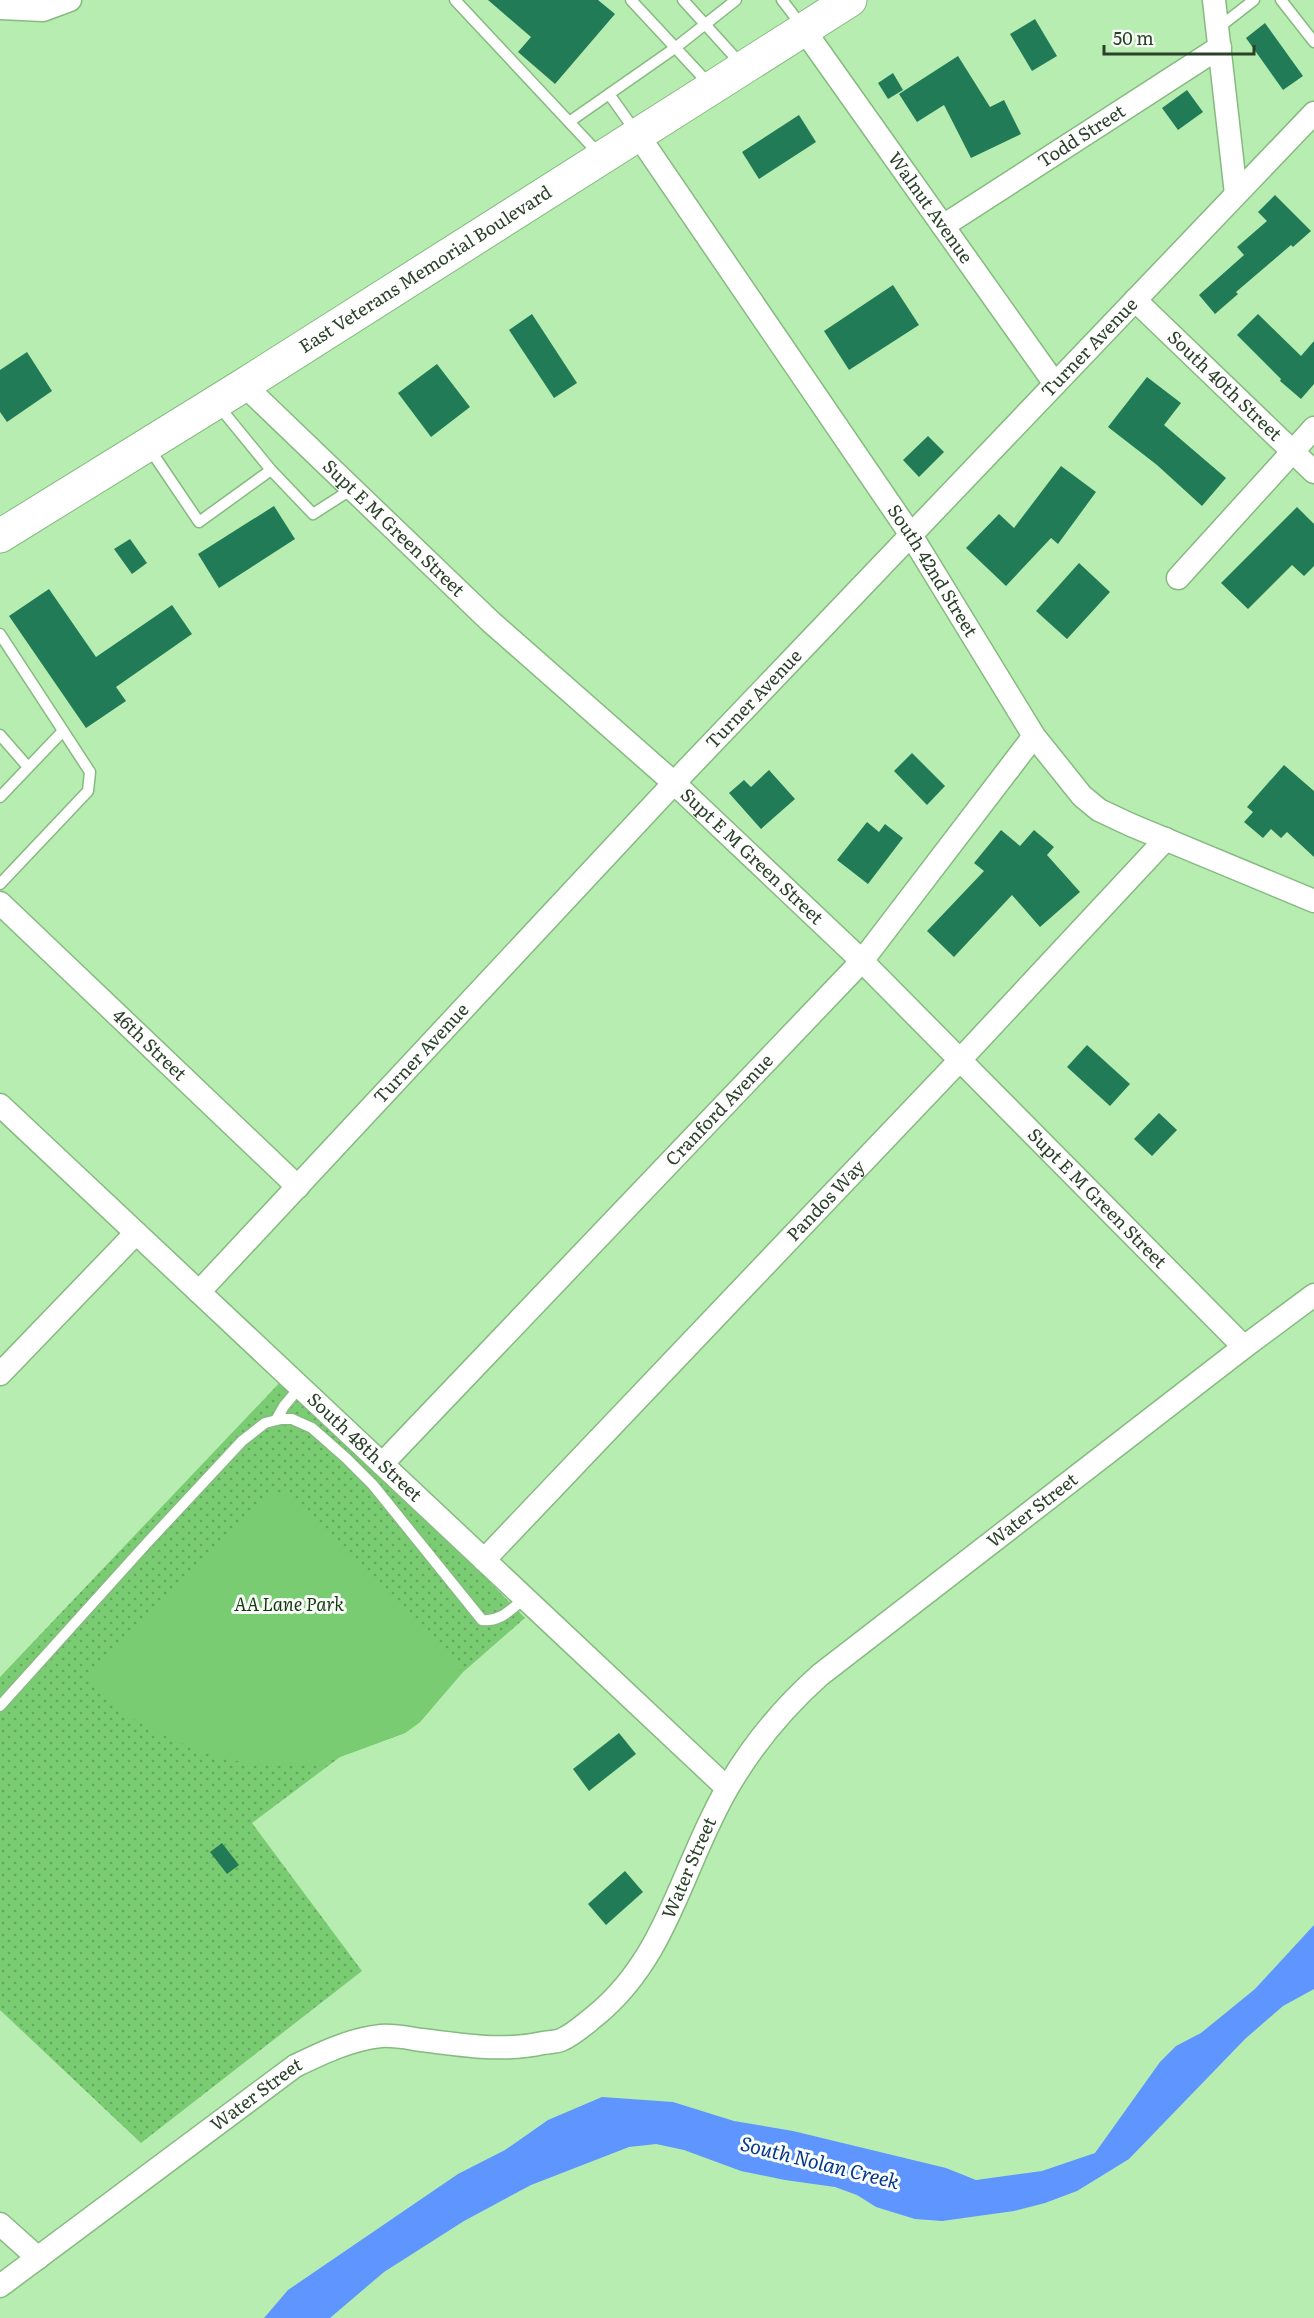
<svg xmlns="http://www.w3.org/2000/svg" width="1314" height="2318" font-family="Literata,serif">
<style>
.grass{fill:url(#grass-dots)}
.garden{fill:#7acc72}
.water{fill:#5e95fe}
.building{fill:#227b57}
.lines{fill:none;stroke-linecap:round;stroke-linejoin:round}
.lane-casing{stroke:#86ba80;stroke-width:13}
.street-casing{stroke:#86ba80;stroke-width:25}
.primary-casing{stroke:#86ba80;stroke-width:35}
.lane{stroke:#fff;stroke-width:10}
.street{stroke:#fff;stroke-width:22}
.primary{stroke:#fff;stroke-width:33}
.labels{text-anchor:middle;stroke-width:6;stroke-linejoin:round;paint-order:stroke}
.street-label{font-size:18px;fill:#2b4129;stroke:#f9fff8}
.park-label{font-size:18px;font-style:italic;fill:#143911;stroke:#f9fff8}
.water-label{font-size:20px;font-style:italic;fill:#073590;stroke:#f9fff8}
</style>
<defs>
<pattern id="grass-dots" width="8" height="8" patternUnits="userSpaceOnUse" patternTransform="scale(1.5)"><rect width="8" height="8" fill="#7acc72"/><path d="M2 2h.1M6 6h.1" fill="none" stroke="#64a75e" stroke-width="1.8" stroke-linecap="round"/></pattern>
</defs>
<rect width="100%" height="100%" fill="#b7edb0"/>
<polygon class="grass" points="287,1375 525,1618 462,1673 420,1722 405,1733 340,1757 252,1823 362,1971 141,2143 0,2010 0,1677"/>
<path class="garden" d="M285,1495c61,57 121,115 177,178l-42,49 -15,11 -82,30 -36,3 -46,-4 -38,-10 -34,-14 -34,-18 -48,-41 179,-183z"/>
<polygon class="water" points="1314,1925 1314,1989 1283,2006 1245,2039 1129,2159 1077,2191 1045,2203 1014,2211 942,2221 915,2219 876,2207 857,2195 835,2187 785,2180 741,2171 684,2150 656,2144 629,2147 531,2185 464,2221 384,2272 330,2318 264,2318 288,2290 458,2174 505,2150 548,2120 602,2097 673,2102 734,2121 793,2131 946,2168 976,2180 1042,2171 1095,2153 1160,2062 1176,2046 1201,2033 1255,1989"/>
<g class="building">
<polygon points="488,0 598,0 615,14 555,84 518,52 531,37"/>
<polygon points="1035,19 1057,56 1032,71 1010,34"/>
<polygon points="1265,23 1303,76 1283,90 1246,38"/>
<polygon points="958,56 990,107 1004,100 1021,134 971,158 944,105 917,122 899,94"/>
<polygon points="893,73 903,90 888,99 878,83"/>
<polygon points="1187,90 1203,112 1178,130 1162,108"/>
<polygon points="799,115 816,142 759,179 742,152"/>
<polygon points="1275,195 1311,231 1293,247 1291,245 1236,292 1238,294 1215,314 1199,295 1244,255 1237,247 1267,221 1258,212"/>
<polygon points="893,285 919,325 849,370 824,331"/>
<polygon points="532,314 577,383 554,398 509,330"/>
<polygon points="1258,314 1301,356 1314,341 1314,384 1301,399 1280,381 1281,379 1237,335"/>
<polygon points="27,352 52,391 7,422 0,412 0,370"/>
<polygon points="437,364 470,407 431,437 398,393"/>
<polygon points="1147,377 1181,403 1164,425 1226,478 1202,506 1157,465 1108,427"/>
<polygon points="928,436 944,452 919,477 903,460"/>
<polygon points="1061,466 1096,492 1058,544 1051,538 1006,586 966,548 999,514 1014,528"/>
<polygon points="274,506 295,539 219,588 198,554"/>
<polygon points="1297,507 1314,524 1314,566 1304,576 1292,565 1248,609 1221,583"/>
<polygon points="130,539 147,563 132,574 114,549"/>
<polygon points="1079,563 1110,592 1067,639 1036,611"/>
<polygon points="49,589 96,657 172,605 192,634 116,687 126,701 86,728 9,616"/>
<polygon points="912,753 945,786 927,805 894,771"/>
<polygon points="1284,765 1314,791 1314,857 1287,832 1281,838 1271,829 1263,838 1244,822 1253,812 1247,807"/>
<polygon points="769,770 795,799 761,829 729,793 744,780 751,787"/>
<polygon points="867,822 879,832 885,824 903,838 868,884 837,860"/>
<polygon points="1001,830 1020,846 1034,830 1054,847 1047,855 1080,892 1040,927 1012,895 954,957 927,931 984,871 974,863"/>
<polygon points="1087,1045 1130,1084 1110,1106 1067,1067"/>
<polygon points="1159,1113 1177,1130 1152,1156 1134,1139"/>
<polygon points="619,1733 636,1754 589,1791 573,1769"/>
<polygon points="222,1843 239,1865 227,1874 210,1852"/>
<polygon points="625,1871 643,1892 606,1925 588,1904"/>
</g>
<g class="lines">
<defs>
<g id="lane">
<polyline points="455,0 600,155"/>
<polyline points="631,0 710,85"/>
<polyline points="683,0 741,64"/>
<polyline points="782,0 802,26"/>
<polyline points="1281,0 1314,42"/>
<polyline points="1218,28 1254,0"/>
<polyline points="609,94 636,132"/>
<polyline points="569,122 675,48 736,0"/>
<polyline points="149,448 199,522 271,470 217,404"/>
<polyline points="271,470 313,514 352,489"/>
<polyline points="0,634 90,772 88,791 0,884"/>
<polyline points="0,735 28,767"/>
<polyline points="0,797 63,731"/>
<polyline points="276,1420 284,1406 300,1387"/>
<path d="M0,1706l147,-163 95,-102 23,-18 16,-4h11l20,9 34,30 27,27 109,135c19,2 29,-11 43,-22"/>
</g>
<g id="street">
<polyline points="1214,0 1236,194"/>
<polyline points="0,8 43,10 70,0"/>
<path id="s1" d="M804,30l251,354"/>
<path id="s2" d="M638,135l273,400 123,201 48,60 17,14 32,15 183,76"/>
<path id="s3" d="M943,226l277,-179"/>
<path id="s4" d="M1135,300l179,172"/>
<path id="s5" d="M244,385l247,237 183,161 188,178 382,386"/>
<polyline points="1178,578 1314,428"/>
<path id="s6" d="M0,903l298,284"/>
<path id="s7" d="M0,1105l727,683"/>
<path id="s8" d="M199,1292l475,-509 640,-670"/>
<polyline points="0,1374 136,1233"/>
<path id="s9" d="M382,1464l480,-503 172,-225"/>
<path id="s10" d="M484,1560l476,-500 206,-221"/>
<polyline points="0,2224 38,2258"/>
<path id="s11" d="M0,2286l295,-220c27,-13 56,-27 86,-30 13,-1 27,2 40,4 42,5 81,12 122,3 6,-1 13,-1 18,-3 12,-5 24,-16 34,-24 73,-59 87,-151 133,-229 25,-43 55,-79 92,-112l424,-328 70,-52"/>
</g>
<g id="primary">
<path id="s12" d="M0,536l244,-151 606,-385"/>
</g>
</defs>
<use href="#lane" class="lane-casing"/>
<use href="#street" class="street-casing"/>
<use href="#primary" class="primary-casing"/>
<use href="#lane" class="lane"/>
<use href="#street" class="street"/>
<use href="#primary" class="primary"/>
</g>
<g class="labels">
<g class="street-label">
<text dy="6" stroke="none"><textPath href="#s3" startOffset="165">Todd Street</textPath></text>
<text dy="6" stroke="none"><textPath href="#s1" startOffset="218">Walnut Avenue</textPath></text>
<text dy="6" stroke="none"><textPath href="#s12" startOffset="502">East Veterans Memorial Boulevard</textPath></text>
<text dy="6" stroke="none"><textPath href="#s8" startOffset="1298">Turner Avenue</textPath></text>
<text dy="6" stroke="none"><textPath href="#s4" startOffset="124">South 40th Street</textPath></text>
<text dy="6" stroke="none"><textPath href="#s5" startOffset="207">Supt E M Green Street</textPath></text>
<text dy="6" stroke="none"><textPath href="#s2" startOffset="526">South 42nd Street</textPath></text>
<text dy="6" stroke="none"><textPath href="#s8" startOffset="812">Turner Avenue</textPath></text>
<text dy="6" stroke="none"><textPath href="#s5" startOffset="693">Supt E M Green Street</textPath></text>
<text dy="6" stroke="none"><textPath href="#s6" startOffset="206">46th Street</textPath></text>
<text dy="6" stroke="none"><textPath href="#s8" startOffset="326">Turner Avenue</textPath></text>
<text dy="6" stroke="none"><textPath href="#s9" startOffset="489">Cranford Avenue</textPath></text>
<text dy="6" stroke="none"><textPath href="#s5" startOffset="1179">Supt E M Green Street</textPath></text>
<text dy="6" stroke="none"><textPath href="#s10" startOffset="496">Pandos Way</textPath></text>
<text dy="6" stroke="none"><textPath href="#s7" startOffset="500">South 48th Street</textPath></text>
<text dy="6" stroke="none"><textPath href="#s11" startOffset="1364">Water Street</textPath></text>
<text dy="6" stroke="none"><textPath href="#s11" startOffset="860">Water Street</textPath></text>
<text dy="6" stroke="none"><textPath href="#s11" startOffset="320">Water Street</textPath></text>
</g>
<g class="park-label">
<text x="289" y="1611">AA Lane Park</text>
</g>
<g class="water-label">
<text transform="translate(820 2163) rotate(14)" y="7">South Nolan Creek</text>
</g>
</g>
<path d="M1104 45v9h150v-9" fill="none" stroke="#2b4129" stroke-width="3"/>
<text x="1113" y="45" font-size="18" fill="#2b4129" stroke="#f9fff8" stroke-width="4.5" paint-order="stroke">50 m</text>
</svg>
